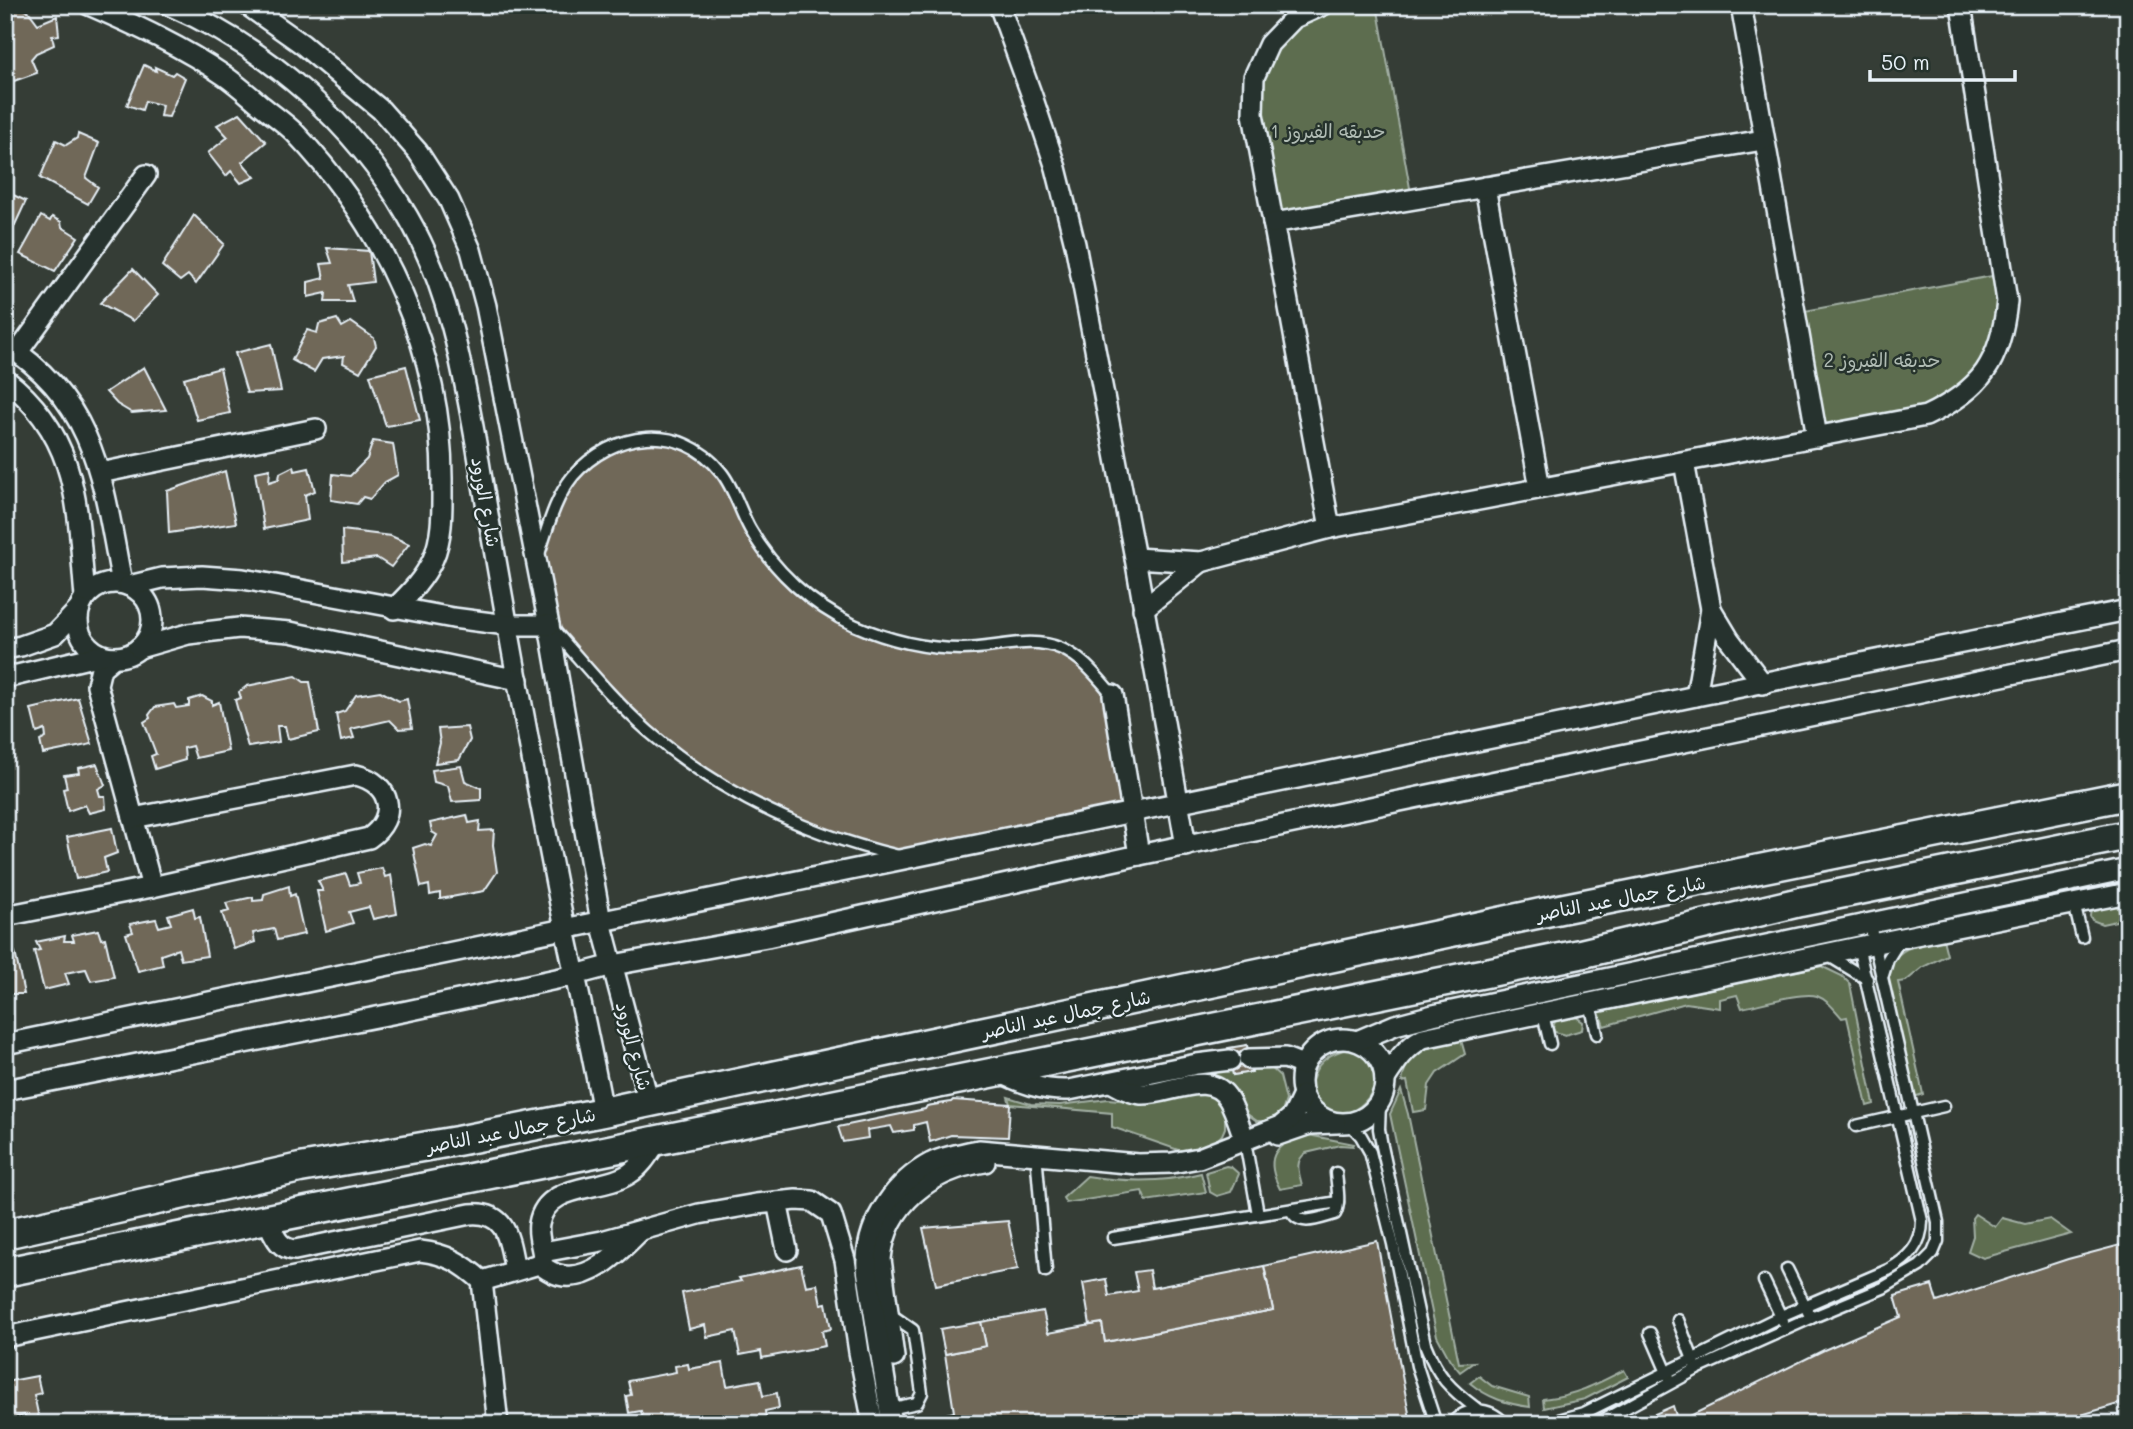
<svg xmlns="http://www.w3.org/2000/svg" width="2133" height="1429" font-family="Mali,'Playpen Sans Arabic',sans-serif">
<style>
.green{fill:#5d6d4f;stroke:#a2afa4;stroke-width:2}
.building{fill:#706758;stroke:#e8f1f8;stroke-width:2}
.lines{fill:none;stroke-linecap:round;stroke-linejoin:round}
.lane-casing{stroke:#e8f1f8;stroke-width:15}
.street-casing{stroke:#e8f1f8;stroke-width:24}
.secondary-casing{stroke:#e8f1f8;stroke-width:33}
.lane{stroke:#26332d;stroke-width:10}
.street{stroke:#26332d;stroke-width:19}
.secondary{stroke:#26332d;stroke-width:28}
.labels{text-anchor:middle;stroke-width:5;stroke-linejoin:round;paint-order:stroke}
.park-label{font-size:19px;fill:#b0bcb4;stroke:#26332d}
.street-label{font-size:19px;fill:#e8f1f8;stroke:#26332d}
</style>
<rect width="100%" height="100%" fill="#353d36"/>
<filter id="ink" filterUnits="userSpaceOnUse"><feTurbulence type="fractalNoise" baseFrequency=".0143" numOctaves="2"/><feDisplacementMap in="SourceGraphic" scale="14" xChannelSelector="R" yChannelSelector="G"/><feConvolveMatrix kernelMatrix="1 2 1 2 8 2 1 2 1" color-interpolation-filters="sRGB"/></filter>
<g filter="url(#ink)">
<g class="green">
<polygon points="1323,5 1377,5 1412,199 1273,223 1253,114 1269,44"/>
<polygon points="2003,274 2004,331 1953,403 1817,437 1794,313"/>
<polygon points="2116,904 2121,914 2116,921 2102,924 2092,920 2090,916 2091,909"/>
<path d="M1943,939l4,16 -24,12 -17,14 -8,1 25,112 -9,3 -27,-124c10,-29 30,-26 56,-34z"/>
<path d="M1821,966l21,10 8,8 24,120 -7,2 -20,-89 -5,1c-7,-8 -14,-18 -25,-22 -14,-5 -59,9 -75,12l-5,-13 -17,4v9l-34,-5 -82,23 -5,-14z"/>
<polygon points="1576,1017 1583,1022 1582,1030 1565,1035 1555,1032 1553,1028 1555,1021"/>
<path d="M1461,1040l4,14 -28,19 -8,12 -3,25 -13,2 -6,-31 -5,1c6,-38 26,-36 59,-42z"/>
<path d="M1348,1049h8l15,7c14,23 -3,54 -29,58 -24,3 -36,-21 -28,-40 6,-14 19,-22 34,-25z"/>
<polygon points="1250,1063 1270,1067 1280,1076 1286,1100 1282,1112 1268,1121 1257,1121 1243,1111 1234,1092 1139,1088 1139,1083 1201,1072 1232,1071 1233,1075 1251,1072"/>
<polygon points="1199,1090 1217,1098 1225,1113 1225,1128 1222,1135 1212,1145 1184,1152 1112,1127 1112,1113 1010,1104 1008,1097 1031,1104 1060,1105 1108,1099 1129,1101 1146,1100"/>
<polygon points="1401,1090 1408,1114 1459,1363 1474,1362 1460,1372 1450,1360 1437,1336 1390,1114"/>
<path d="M1303,1134l51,10 -1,2 -13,-1 -34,8c-12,8 -7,20 -4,32l-22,4c-15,-29 -8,-43 23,-55z"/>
<polygon points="1226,1166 1231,1167 1239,1174 1231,1192 1217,1196 1210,1192 1206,1172"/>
<path d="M1201,1173l5,19 -60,9 -4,-10 -76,12 -3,-5 24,-22c38,6 76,7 114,-3z"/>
<polygon points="1975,1214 1995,1227 2002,1218 2025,1224 2050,1219 2071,1234 1983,1258 1968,1251 1973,1236 1972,1218"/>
<path d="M1624,1370l4,7 -43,22 -41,9 -1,-9c33,-4 52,-14 81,-29z"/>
<path d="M1479,1376l13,10 37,11 1,10c-23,-3 -42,-9 -60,-24z"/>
</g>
<g class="building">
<polygon points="5,5 17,5 29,12 38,24 57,16 59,35 52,36 54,45 36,53 31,59 37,73 11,82 5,71"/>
<polygon points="144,65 156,71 155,67 172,75 175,72 185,78 169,117 160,116 162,105 145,101 142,110 127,105"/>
<polygon points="240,113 266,142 242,162 255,177 241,183 231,171 226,176 208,153 228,137 217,125"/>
<polygon points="78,134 99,143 86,178 98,187 88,204 40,178 56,140 66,145 77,138"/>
<polygon points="5,186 12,188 9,193 26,201 7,242"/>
<polygon points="194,215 224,244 196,284 188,275 180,281 162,266"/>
<polygon points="41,216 50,221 52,217 61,222 62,227 78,237 55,271 20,254"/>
<polygon points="327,248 369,251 373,282 348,285 353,302 325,302 326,293 308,297 308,282 324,278 321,264 332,263"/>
<polygon points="133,269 158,295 133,321 100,303"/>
<polygon points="337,319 342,327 351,322 374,338 376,346 360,372 343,363 344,356 322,359 314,372 292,360 307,330 317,333 319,324"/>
<polygon points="271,344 281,391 247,393 235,353"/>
<polygon points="406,366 420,420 386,426 370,375"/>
<polygon points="144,367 166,410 132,413 117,404 106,392"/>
<polygon points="220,368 230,413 197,420 184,378"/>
<polygon points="671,440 697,452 721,472 764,551 798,587 874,633 962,649 1052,645 1078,658 1113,695 1131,813 910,859 768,812 647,730 549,625 537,561 572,478 626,441"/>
<polygon points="373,441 393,444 398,475 385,482 370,499 363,497 357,504 331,500 333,474 350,476 367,459"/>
<polygon points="294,466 295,471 309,468 315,491 305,495 308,520 264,529 255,472 270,469 269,482 279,479 280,473"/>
<polygon points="225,471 236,523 169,533 167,491"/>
<polygon points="342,530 391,536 409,544 391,567 377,558 343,562"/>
<polygon points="296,676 304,682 310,682 319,732 288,739 285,726 277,726 279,742 248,747 235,700 241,698 239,692 247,686"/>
<polygon points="380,691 399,701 407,699 412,728 399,729 390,720 351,729 354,738 341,741 336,714 345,711 356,695"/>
<polygon points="202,696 212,701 212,705 219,702 228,751 196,758 192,746 184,748 185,760 155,769 151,756 156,754 144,722 150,718 149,715 155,707 174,704 176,708 189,706 189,700"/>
<polygon points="78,698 92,744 43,754 40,741 46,738 45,730 37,733 31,709"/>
<polygon points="467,727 470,740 459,760 435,763 440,743 438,729"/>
<polygon points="97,764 105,785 98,789 100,796 105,796 106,809 89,813 85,805 68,811 63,789 67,788 64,775 79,773 78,768"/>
<polygon points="461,766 465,781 481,788 481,800 452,802 448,786 434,782 432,770"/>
<polygon points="5,800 11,833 5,834"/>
<polygon points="467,815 469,823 480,821 479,831 494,830 493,845 497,872 484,891 440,899 440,893 430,895 429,885 421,887 413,848 425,844 431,846 437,835 432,832 430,823"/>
<polygon points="112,828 117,853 104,858 107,872 76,879 67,837"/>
<polygon points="382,868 385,877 391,875 397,914 373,919 369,907 349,912 353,923 326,931 317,891 323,891 318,881 346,874 350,885 360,883 357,873"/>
<polygon points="5,874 10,892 5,892"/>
<polygon points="289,886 290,896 295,894 304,934 277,940 274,929 253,933 255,942 234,949 222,913 229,911 226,903 253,897 253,901 263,900 264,894"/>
<polygon points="193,908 195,918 200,917 207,956 181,960 178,949 161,955 163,965 138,971 126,934 133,932 130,924 156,919 159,927 171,924 168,915"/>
<polygon points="98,930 101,939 105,938 114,977 91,981 86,969 65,973 69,984 44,990 34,951 40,950 36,942 65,936 64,941 74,941 72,935"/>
<polygon points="9,949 10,954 15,952 24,994 5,994 5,950"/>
<polygon points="1247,1045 1252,1072 1233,1075 1228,1048"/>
<polygon points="953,1100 1010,1104 1008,1137 951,1135 930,1142 926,1122 914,1125 914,1130 894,1133 891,1126 867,1130 868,1138 843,1142 838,1127 925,1109 927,1106 951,1102"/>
<polygon points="1008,1221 1018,1269 936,1285 923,1228"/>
<polygon points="1377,1241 1411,1424 944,1424 942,1415 954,1412 945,1354 986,1346 981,1322 1043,1311 1048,1333 1102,1323 1105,1342 1273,1310 1264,1266"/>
<polygon points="2128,1243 2128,1401 2051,1424 1639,1424 1639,1421 1673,1406 1678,1422 1824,1350 1901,1317 1895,1296 1932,1285 1937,1302 2068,1259"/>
<polygon points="801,1265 806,1286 817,1284 821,1304 826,1303 831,1329 822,1331 825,1346 762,1358 761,1351 740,1355 735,1331 707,1337 705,1325 689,1329 682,1293 741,1281 739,1278"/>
<polygon points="1264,1266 1273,1310 1105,1342 1102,1323 1090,1325 1083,1283 1106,1279 1109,1296 1138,1291 1134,1272 1149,1270 1152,1288"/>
<polygon points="981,1322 986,1346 945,1354 940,1329"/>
<polygon points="723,1363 727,1386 760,1380 763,1396 777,1393 779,1408 765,1411 767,1424 677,1424 677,1420 644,1424 641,1411 629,1413 626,1396 631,1395 628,1381 676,1372 675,1366 688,1364 689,1369"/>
<polygon points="37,1376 41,1393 34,1395 40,1423 27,1424 25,1415 9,1419 10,1424 5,1424 5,1382"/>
</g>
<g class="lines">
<defs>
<g id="lane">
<path d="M539,554c9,-27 16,-56 34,-78 39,-45 108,-55 148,-4 13,16 19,39 29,57 23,41 61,76 104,96 34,15 71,24 108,24 33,0 69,-14 100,0 21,9 36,29 51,46"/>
<path d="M553,629c31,35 60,71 95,102 73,63 157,103 251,125"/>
<polyline points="2074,903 2082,937"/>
<polyline points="1829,956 1867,979"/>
<polyline points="1883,975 1888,959 1901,938"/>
<polyline points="1590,1003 1597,1034"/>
<polyline points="1543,1014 1550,1044"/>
<path d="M1380,1102l-1,27 3,17 43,198c13,33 24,44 52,65"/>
<polyline points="1349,1123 1361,1136 1370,1152 1393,1244 1417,1366 1436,1424"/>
<polyline points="1856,1126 1944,1106"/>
<polyline points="1245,1141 1258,1214"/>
<polyline points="1037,1165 1046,1271"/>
<path d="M1291,1210c8,18 29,8 44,4 6,-11 2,-28 1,-41"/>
<polyline points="1113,1238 1338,1202"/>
<polyline points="1787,1269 1811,1318"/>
<polyline points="1764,1281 1783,1321"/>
<polyline points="1678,1320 1695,1365"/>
<polyline points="1650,1333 1669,1377"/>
<polyline points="889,1409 917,1403 922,1393 913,1330 890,1314"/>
<path d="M1451,1424c16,-18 38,-18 54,0"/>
<path d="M1544,1424l40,-11 197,-97 107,-46c20,-11 34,-25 34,-49l-64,-275"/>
<polyline points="1596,1424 1697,1369 1811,1318 1883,1288 1903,1276 1920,1266 1933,1253 1938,1241 1938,1222 1870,925"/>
</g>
<g id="street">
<path d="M89,5c46,20 94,42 136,71 13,9 25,20 37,30 11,9 23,17 33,27 90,94 149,221 147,353 0,24 1,50 -9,73 -9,20 -23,34 -39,50"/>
<path d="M169,5c99,43 185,118 239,212 40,69 54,148 68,226 10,62 21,123 32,185 18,100 37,201 57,301 13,61 27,122 38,183"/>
<polyline points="247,5 302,44 381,110 418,152 449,200 471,250 486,306 549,625 601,922 649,1103"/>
<polyline points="999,5 1032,96 1056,168 1075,244 1135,558 1186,846"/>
<polyline points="1323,5 1294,18 1269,44 1254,77 1253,114 1330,528"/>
<polyline points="1741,5 1817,437"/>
<polyline points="1485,187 1540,488"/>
<polyline points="1273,223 1763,140"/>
<path d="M5,344c93,59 98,141 117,239"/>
<polyline points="18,352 146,175"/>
<path d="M5,379c76,59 72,132 80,218"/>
<polyline points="1684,462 1711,609 1696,696"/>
<polyline points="100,473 316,429"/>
<path d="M1135,558l66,4 129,-34 596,-112c55,-26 75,-54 81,-115l-46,-296"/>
<circle cx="115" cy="620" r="37"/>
<polyline points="129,586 162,578 202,576 243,579 453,618 507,625 549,625"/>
<polyline points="1143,609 1201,562"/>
<polyline points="1711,609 1729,639 1763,684"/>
<polyline points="139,648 188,634 239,628 290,632 518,680"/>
<polyline points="5,649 21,646 55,634 79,609"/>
<polyline points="114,657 101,668 97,685 152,887"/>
<polyline points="5,678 101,655"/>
<polyline points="1113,695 1139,855"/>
<path d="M5,916l147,-29 217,-49c30,-21 22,-55 -13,-63l-223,43"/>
<circle cx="1343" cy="1081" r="42"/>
<polyline points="1357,1041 1395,1025 1433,1015 2128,869"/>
<polyline points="5,1044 1696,696 2128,610"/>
<polyline points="1249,1059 1285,1058 1303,1065"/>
<path d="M997,1071c24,12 45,20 72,19l128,-26 33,-4"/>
<path d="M1385,1079c11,-17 20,-31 38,-41l478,-100 227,-45"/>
<path d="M1111,1082c9,5 19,11 30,12 27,2 69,-27 88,6 7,12 11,28 16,41"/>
<polyline points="5,1090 407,1011 575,975 613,965 767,937 1139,855 2128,650"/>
<polyline points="1278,1135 1310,1124 1336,1123"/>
<polyline points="777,1202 787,1250"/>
<path d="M267,1220c7,14 11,29 28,30l175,-36c38,-3 39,27 45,56"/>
<polyline points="543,1252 602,1241 699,1214 756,1204 796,1200 812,1201 831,1214 845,1260 859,1352 873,1424"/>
<path d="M539,1264c6,4 12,9 20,11 31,8 61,-24 81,-44"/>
<path d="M482,1281l57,-17 4,-7c-1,-11 -6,-22 -4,-33 7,-42 62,-32 90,-50 13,-8 20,-21 28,-33"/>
<path d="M5,1337l415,-86c27,3 42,12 62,30l16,143"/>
<path d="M894,1357l-13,-98c5,-56 51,-89 104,-97"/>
<path d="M892,1424l-23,-142c-1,-7 -3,-15 -2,-22 1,-40 30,-79 64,-97 15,-7 32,-10 48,-13l159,14 34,-1 27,-5 82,-32 12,-10 10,-21"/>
</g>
<g id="secondary">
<polyline points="5,1234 300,1168 457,1141 603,1112 1560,909 2128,795"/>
<polyline points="5,1272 1580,954 1800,902 2128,835"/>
</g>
</defs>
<use href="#lane" class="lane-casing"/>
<use href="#street" class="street-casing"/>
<use href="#secondary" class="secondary-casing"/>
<use href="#lane" class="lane"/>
<use href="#street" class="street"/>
<use href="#secondary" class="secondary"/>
</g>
</g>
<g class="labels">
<g class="park-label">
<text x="1328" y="138">حدبقه الفيروز 1</text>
<text x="1882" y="367">حدبقه الفيروز 2</text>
</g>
<g class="street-label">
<text transform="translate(486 502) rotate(80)" y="7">شارع الورود</text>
<text transform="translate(1621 898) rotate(-11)" y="7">شارع جمال عبد الناصر</text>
<text transform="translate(1066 1014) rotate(-12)" y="7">شارع جمال عبد الناصر</text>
<text transform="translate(634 1046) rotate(75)" y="7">شارع الورود</text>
<text transform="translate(511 1130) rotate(-11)" y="7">شارع جمال عبد الناصر</text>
</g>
</g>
<rect width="2133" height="1429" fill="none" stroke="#26332d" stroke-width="28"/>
<rect x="14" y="14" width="2105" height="1401" fill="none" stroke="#e8f1f8" stroke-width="2.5" filter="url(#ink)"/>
<path d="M1870 70v10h145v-10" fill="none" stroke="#e8f1f8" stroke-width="3.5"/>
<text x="1881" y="70" font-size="21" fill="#e8f1f8" stroke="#26332d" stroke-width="5" paint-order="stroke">50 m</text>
</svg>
